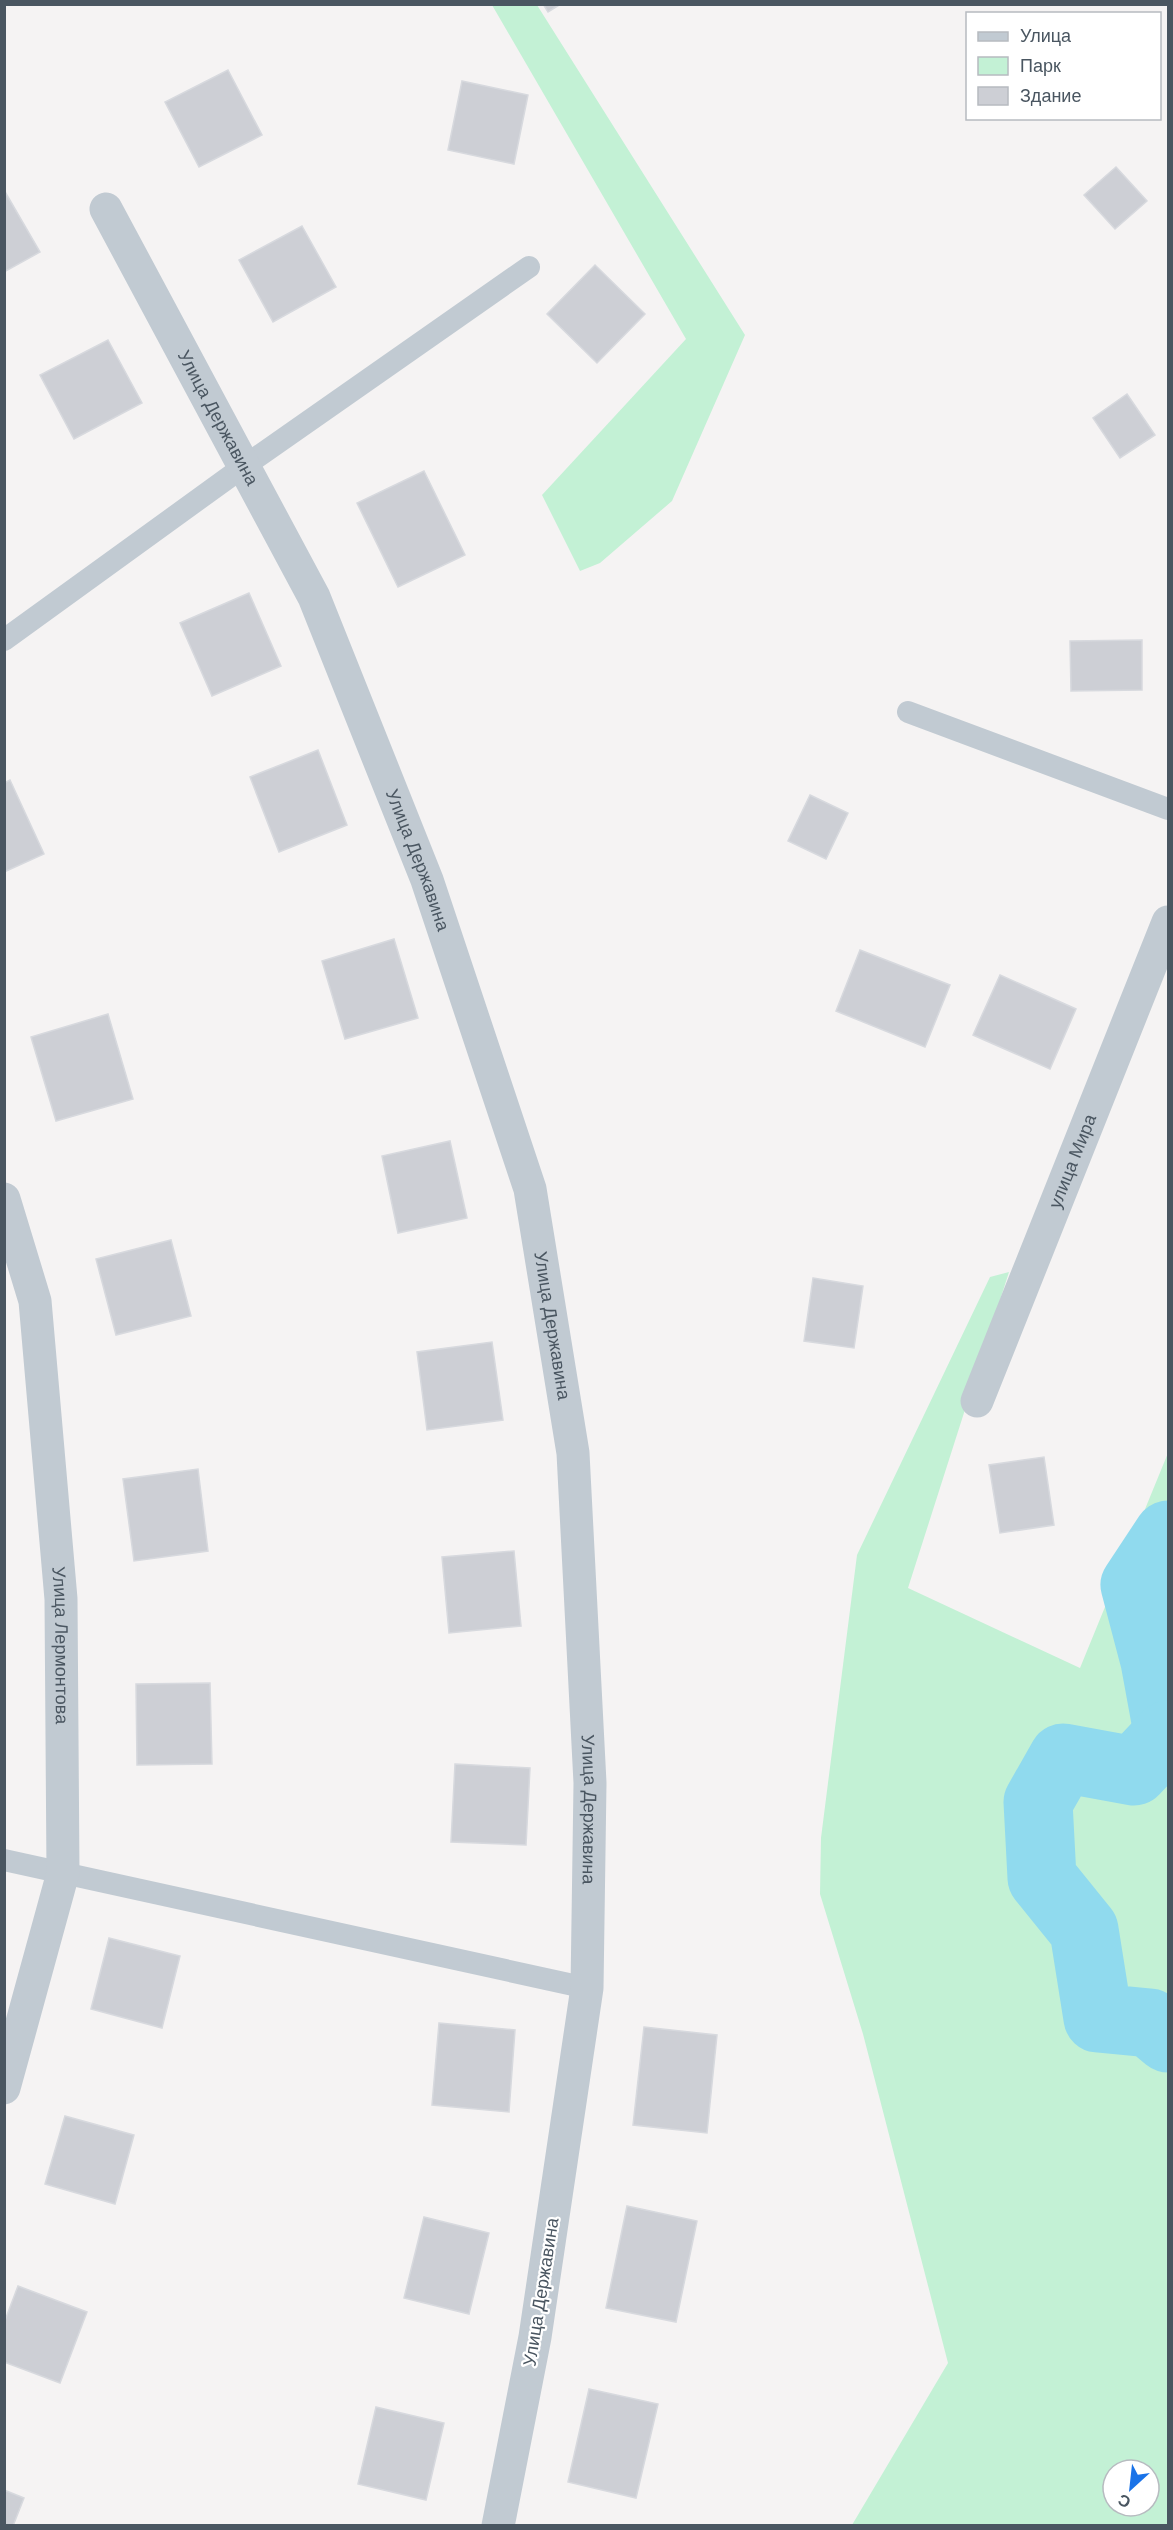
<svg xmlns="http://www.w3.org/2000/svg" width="1173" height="2530" font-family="Helvetica,sans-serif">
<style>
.green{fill:#c3f1d5;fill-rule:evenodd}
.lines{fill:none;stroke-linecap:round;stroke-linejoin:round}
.river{stroke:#90daee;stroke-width:69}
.building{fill:#cdcfd5;stroke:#d7d9de;stroke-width:1.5}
.service{stroke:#c1cad2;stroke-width:22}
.minor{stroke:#c1cad2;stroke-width:33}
.labels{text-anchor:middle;stroke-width:4.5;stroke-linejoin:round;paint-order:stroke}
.street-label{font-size:18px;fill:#4a5661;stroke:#fff}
</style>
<rect width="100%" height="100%" fill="#f5f3f3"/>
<g class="green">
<polygon points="492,5 537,5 745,335 672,501 600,563 580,571 542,495 686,339"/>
<path d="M1009,1272l-101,316 172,80 88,-215v1072h-316l96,-162 -85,-329 -43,-140 1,-56 36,-283 133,-278zM1113,2470h36v36h-36z"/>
</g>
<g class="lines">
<g class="river">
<polyline points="1168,1535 1135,1585 1155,1661 1168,1732"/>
<polyline points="1168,1735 1134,1771 1063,1758 1038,1802 1042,1878 1084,1930 1098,2018 1150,2023 1168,2038"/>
</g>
</g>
<g class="building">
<polygon points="543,4 561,4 548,12"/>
<polygon points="228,70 262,135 199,167 165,102"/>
<polygon points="462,81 528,95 514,164 448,150"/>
<polygon points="1116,167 1147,201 1115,229 1084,195"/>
<polygon points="4,190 40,252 4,272"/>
<polygon points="302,226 336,287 273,322 239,260"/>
<polygon points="595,265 645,314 597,363 547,314"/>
<polygon points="108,340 142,403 74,439 40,375"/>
<polygon points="1127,394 1155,435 1120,458 1093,418"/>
<polygon points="424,471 465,555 398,587 357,503"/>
<polygon points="249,593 281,666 212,696 180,623"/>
<polygon points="1142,640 1142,690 1071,691 1070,641"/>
<polygon points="318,750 347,825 279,852 250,777"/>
<polygon points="10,780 44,854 4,872 4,783"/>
<polygon points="810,795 848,813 826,859 788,841"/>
<polygon points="394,939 418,1018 345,1039 322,961"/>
<polygon points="860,950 950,985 925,1047 836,1011"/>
<polygon points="1000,975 1076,1009 1050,1069 973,1035"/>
<polygon points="108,1014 133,1099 56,1121 31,1037"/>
<polygon points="450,1141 467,1218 398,1233 382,1156"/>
<polygon points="171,1240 191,1316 116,1335 96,1259"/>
<polygon points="813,1278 863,1286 854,1348 804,1341"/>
<polygon points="492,1342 503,1420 427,1430 417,1352"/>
<polygon points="1044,1457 1054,1525 1000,1533 989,1465"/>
<polygon points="198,1469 208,1551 134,1561 123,1479"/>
<polygon points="514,1551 521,1626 449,1633 442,1557"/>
<polygon points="210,1683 212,1764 137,1765 136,1684"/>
<polygon points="455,1764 530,1768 526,1845 451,1842"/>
<polygon points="109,1938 180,1956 162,2028 91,2009"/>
<polygon points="439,2023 515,2030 509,2112 432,2105"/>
<polygon points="644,2027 717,2035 707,2133 633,2125"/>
<polygon points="65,2116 134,2135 115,2204 45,2184"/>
<polygon points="627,2206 697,2221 676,2322 606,2308"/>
<polygon points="424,2217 489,2233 469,2314 404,2298"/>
<polygon points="18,2286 87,2312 60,2383 4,2362 4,2323"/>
<polygon points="589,2389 658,2404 636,2498 568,2482"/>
<polygon points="376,2407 444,2423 426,2500 358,2484"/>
<polygon points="4,2490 24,2498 13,2526 4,2526"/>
</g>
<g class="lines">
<g class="service">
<polyline points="4,640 243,467 529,267"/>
<polyline points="908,712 1168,809"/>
<polyline points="4,1860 587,1988"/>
</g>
<g class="minor">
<path id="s1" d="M106,209l208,388 113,283 103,309 43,264 17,330 -3,205 -52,349 -37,189"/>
<path id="s2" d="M4,1199l31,102 26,298 2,274 -59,215"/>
<path id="s3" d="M977,1401l191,-479"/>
</g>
</g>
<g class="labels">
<g class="street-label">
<text dy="6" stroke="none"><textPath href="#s1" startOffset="237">Улица Державина</textPath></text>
<text dy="6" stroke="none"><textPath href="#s1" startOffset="723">Улица Державина</textPath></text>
<text dy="6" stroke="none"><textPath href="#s3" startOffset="258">улица Мира</textPath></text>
<text dy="6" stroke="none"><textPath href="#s1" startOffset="1209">Улица Державина</textPath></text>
<text dy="6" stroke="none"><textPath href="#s2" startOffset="452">Улица Лермонтова</textPath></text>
<text dy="6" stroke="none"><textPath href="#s1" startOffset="1695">Улица Державина</textPath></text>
<text transform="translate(541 2292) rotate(-81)" y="6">Улица Державина</text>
</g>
</g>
<rect width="1173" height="2530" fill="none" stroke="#4a5661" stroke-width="12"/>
<rect x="966" y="12" width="195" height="108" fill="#ffffff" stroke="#b7bbc0" stroke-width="1.5"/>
<rect x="978" y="32" width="30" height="9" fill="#c1cad2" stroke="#b7bbc0" stroke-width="1.5"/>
<text x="1020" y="42" font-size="18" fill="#4a5661">Улица</text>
<rect x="978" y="57" width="30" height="18" fill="#c3f1d5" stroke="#b7bbc0" stroke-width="1.5"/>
<text x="1020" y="72" font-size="18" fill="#4a5661">Парк</text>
<rect x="978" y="87" width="30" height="18" fill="#cdcfd5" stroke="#b7bbc0" stroke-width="1.5"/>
<text x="1020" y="102" font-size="18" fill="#4a5661">Здание</text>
<g transform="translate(1131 2488) rotate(207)"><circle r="28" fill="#ffffff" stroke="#b7bbc0" stroke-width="1.5"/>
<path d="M0-4.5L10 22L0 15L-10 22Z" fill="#1a73e8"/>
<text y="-9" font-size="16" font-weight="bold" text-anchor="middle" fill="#4a5661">С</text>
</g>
</svg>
